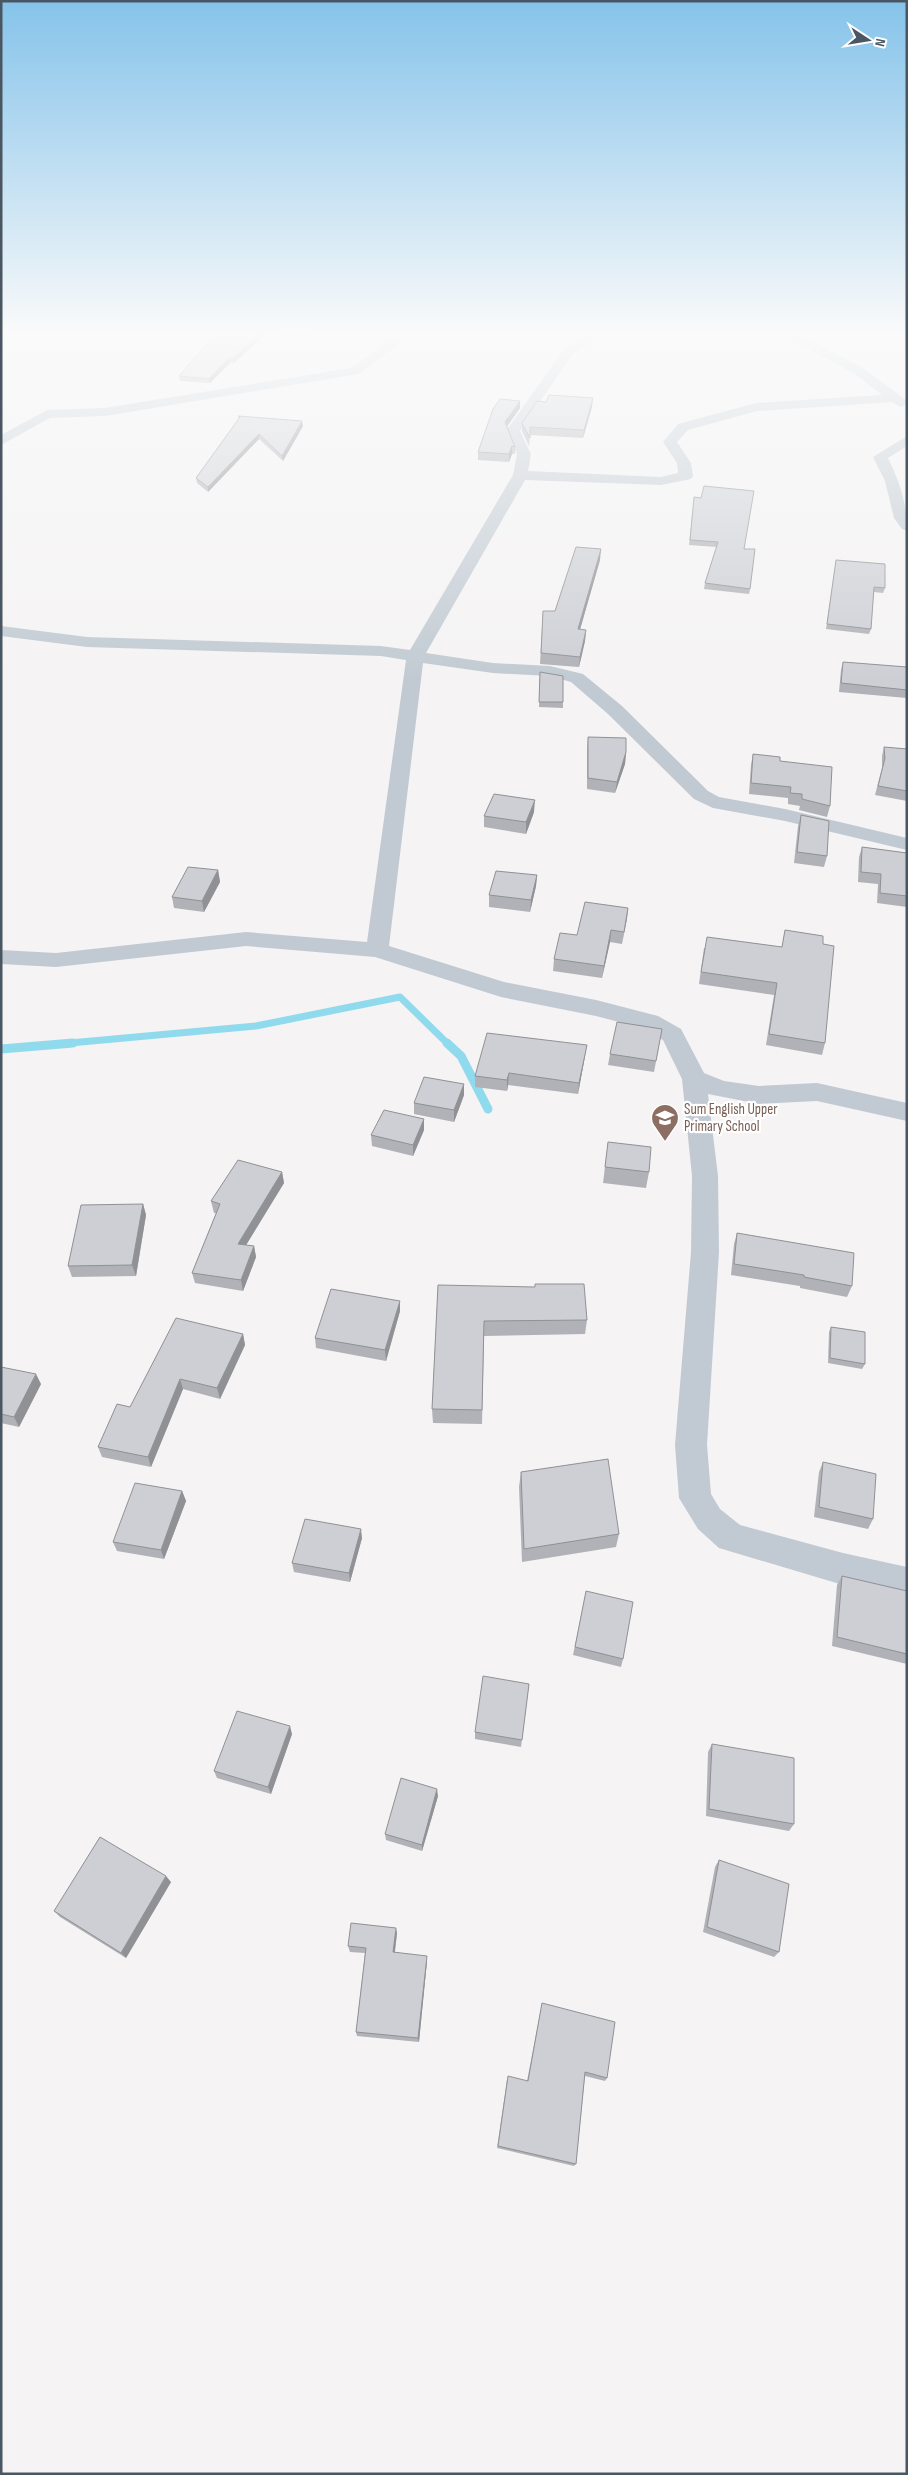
<svg xmlns="http://www.w3.org/2000/svg" width="908" height="2475" font-family="'Sofia Sans Condensed',sans-serif">
<style>
.lines{fill:none;stroke-linecap:round;stroke-linejoin:round}
.stream-far1{stroke:#90daee;stroke-width:7}
.stream{stroke:#90daee;stroke-width:9}
.minor{fill:#c1cad2;fill-rule:evenodd}
.wall{fill:#b0b2b7}
.shaded-wall{fill:#909195}
.building{fill:#cdcfd5;stroke:#909195}
.labels{text-anchor:middle;stroke-width:4.5;stroke-linejoin:round;paint-order:stroke}
.education-label{font-size:15px;fill:#785e54;stroke:#fff;text-anchor:start}
</style>
<rect width="100%" height="100%" fill="#f5f3f3"/>
<g class="lines">
<polyline class="stream-far1" points="59,1044 256,1026 400,997 448,1044"/>
<g class="stream">
<polyline points="447,1043 461,1056 488,1109"/>
<polyline points="1,1049 73,1043"/>
</g>
<g class="minor">
<polygon points="398,334 412,334 359,374 105,416 50,418 1,445 1,435 47,410 105,408 351,368"/>
<polygon points="589,334 604,334 572,355 520,431 531,454 528,471 661,477 678,473 677,463 663,442 678,424 756,403 882,395 855,374 782,334 797,334 863,368 906,400 907,404 901,407 892,402 757,411 688,430 677,442 691,463 693,476 691,479 661,485 525,480 426,653 493,663 550,666 583,674 622,706 708,791 719,797 785,809 907,838 907,850 785,821 713,808 694,799 608,714 571,682 550,676 493,673 423,663 389,946 504,982 596,1000 658,1016 681,1029 704,1073 724,1081 759,1086 817,1083 907,1103 907,1121 817,1101 759,1104 708,1094 718,1176 719,1252 707,1445 711,1494 720,1509 740,1525 843,1553 907,1567 907,1599 843,1585 719,1548 698,1529 679,1498 675,1445 691,1252 692,1176 682,1079 663,1040 642,1028 596,1016 501,997 375,957 246,946 56,967 1,964 1,950 56,953 246,932 367,942 406,660 381,656 87,647 1,636 1,626 87,637 381,646 410,650 513,475 517,454 506,431 564,349"/>
<path d="M907,436v10l-19,12c12,25 19,45 19,73l-5,-2 -8,-11 -9,-37 -12,-24z"/>
</g>
</g>
<g class="wall">
<polygon points="216,334 266,334 234,363 230,363 210,383 180,381 179,376"/>
<polygon points="268,334 315,334 311,338"/>
<polygon points="520,401 520,408 507,427 515,447 515,454 512,454 509,462 478,460 478,452"/>
<polygon points="592,407 583,438 530,435 529,446 522,431 522,423"/>
<polygon points="238,416 303,426 283,461 259,439 208,492 197,483 196,478 239,419"/>
<polygon points="694,497 744,549 750,589 749,594 704,589 705,583 717,547 689,545"/>
<polygon points="600,560 580,629 586,630 585,641 579,667 540,664 543,611 555,611"/>
<polygon points="836,560 885,588 883,593 874,592 871,629 869,634 826,629"/>
<polygon points="843,662 907,667 907,698 839,692 841,670"/>
<polygon points="540,672 563,702 563,708 539,707"/>
<polygon points="588,737 626,752 625,764 615,793 587,789 587,748"/>
<polygon points="884,747 907,749 907,801 875,795 882,768 882,756"/>
<polygon points="753,754 780,761 830,806 827,817 799,810 800,806 788,804 788,798 749,794 751,765"/>
<polygon points="534,812 526,834 484,827 484,816"/>
<polygon points="801,815 827,856 824,867 794,863 798,826"/>
<polygon points="862,847 907,853 907,907 877,903 878,884 858,882 859,857"/>
<polygon points="218,870 220,882 204,912 174,908 172,897"/>
<polygon points="537,875 536,886 530,912 489,907 489,895"/>
<polygon points="628,908 622,944 610,942 602,978 553,971 554,959 577,935"/>
<polygon points="785,930 823,944 825,1043 822,1055 766,1045 774,995 699,984 704,948 782,947"/>
<polygon points="662,1029 654,1072 608,1065 610,1054"/>
<polygon points="585,1056 578,1094 508,1085 507,1091 475,1087 475,1076"/>
<polygon points="464,1084 464,1095 454,1122 414,1114 414,1103"/>
<polygon points="424,1130 413,1156 372,1146 371,1135"/>
<polygon points="608,1142 649,1172 646,1188 603,1183"/>
<polygon points="282,1172 284,1183 246,1245 254,1246 256,1257 243,1291 195,1283 192,1273 216,1213 214,1213 211,1201"/>
<polygon points="143,1204 146,1215 136,1276 72,1277 68,1266"/>
<polygon points="737,1233 852,1286 847,1297 800,1288 800,1286 731,1275 734,1244"/>
<polygon points="438,1285 587,1320 585,1334 484,1336 482,1424 433,1423 432,1409"/>
<polygon points="400,1301 400,1311 386,1361 316,1348 315,1338"/>
<polygon points="831,1327 865,1364 862,1369 828,1363 829,1332"/>
<polygon points="243,1334 245,1345 220,1399 183,1389 151,1467 102,1457 98,1447 130,1407"/>
<polygon points="1,1367 41,1384 19,1427 1,1423"/>
<polygon points="823,1462 873,1519 868,1529 814,1517 819,1472"/>
<polygon points="521,1472 619,1534 616,1547 522,1562 519,1487"/>
<polygon points="182,1491 186,1501 164,1559 117,1551 113,1542"/>
<polygon points="362,1538 350,1582 294,1572 292,1563"/>
<polygon points="842,1576 907,1591 907,1664 832,1646 837,1585"/>
<polygon points="586,1591 623,1659 621,1667 573,1655"/>
<polygon points="529,1684 521,1747 475,1739 475,1732"/>
<polygon points="292,1734 271,1794 217,1778 214,1771"/>
<polygon points="712,1744 794,1824 789,1831 706,1816 708,1752"/>
<polygon points="438,1796 422,1851 386,1840 385,1834"/>
<polygon points="719,1860 779,1952 774,1957 703,1932 715,1867"/>
<polygon points="171,1882 126,1958 60,1917 54,1911"/>
<polygon points="397,1933 395,1952 427,1961 419,2042 357,2036 356,2032 365,1953 350,1952 348,1946"/>
<polygon points="542,2003 607,2078 605,2081 585,2076 576,2164 574,2166 497,2148 507,2080 527,2081"/>
</g>
<g class="shaded-wall">
<polygon points="260,334 266,334 234,363 233,358"/>
<polygon points="229,358 230,363 210,383 209,379"/>
<polygon points="593,398 592,407 583,438 584,430"/>
<polygon points="520,401 520,408 504,430 505,422"/>
<polygon points="302,421 303,426 283,461 282,456"/>
<polygon points="259,434 259,439 208,492 208,487"/>
<polygon points="512,446 512,454 509,462 509,454"/>
<polygon points="601,549 600,560 577,640 578,629"/>
<polygon points="586,630 585,641 579,667 580,657"/>
<polygon points="626,752 625,764 615,793 617,782"/>
<polygon points="535,800 534,812 526,834 526,822"/>
<polygon points="218,870 220,882 204,912 202,901"/>
<polygon points="537,875 536,886 530,912 531,900"/>
<polygon points="628,908 627,919 622,944"/>
<polygon points="611,930 610,942 602,978 604,966"/>
<polygon points="587,1045 585,1056 578,1094 579,1083"/>
<polygon points="509,1073 508,1085 507,1091 507,1080"/>
<polygon points="464,1084 464,1095 454,1122 454,1110"/>
<polygon points="424,1119 424,1130 413,1156 413,1145"/>
<polygon points="282,1172 284,1183 240,1255 238,1244"/>
<polygon points="143,1204 146,1215 136,1276 132,1265"/>
<polygon points="254,1246 256,1257 243,1291 241,1280"/>
<polygon points="400,1301 400,1311 386,1361 385,1350"/>
<polygon points="243,1334 245,1345 220,1399 217,1388"/>
<polygon points="36,1374 41,1384 19,1427 14,1417"/>
<polygon points="180,1379 183,1389 151,1467 148,1457"/>
<polygon points="182,1491 186,1501 164,1559 161,1550"/>
<polygon points="361,1529 362,1538 350,1582 349,1573"/>
<polygon points="290,1726 292,1734 271,1794 268,1787"/>
<polygon points="437,1789 438,1796 422,1851 422,1845"/>
<polygon points="166,1876 171,1882 126,1958 121,1953"/>
<polygon points="396,1928 397,1933 394,1957 393,1952"/>
<polygon points="427,1956 427,1961 419,2042 418,2038"/>
</g>
<g class="building">
<polygon points="216,334 260,334 233,358 229,358 209,379 179,376"/>
<polygon points="549,395 593,398 584,430 530,427 530,438 522,423 537,401 546,402"/>
<polygon points="500,399 520,401 505,422 515,447 512,446 509,454 478,452 493,409"/>
<polygon points="238,416 302,421 282,456 259,434 208,487 196,478 240,417"/>
<polygon points="704,486 754,491 744,549 755,549 750,589 705,583 718,542 690,540 694,497 701,498"/>
<polygon points="576,547 601,549 578,629 586,630 580,657 541,653 543,611 555,611"/>
<polygon points="836,560 885,564 885,588 874,587 871,629 827,624"/>
<polygon points="843,662 907,667 907,690 841,683"/>
<polygon points="540,672 563,676 563,702 539,702"/>
<polygon points="588,737 626,738 626,752 617,782 588,778"/>
<polygon points="884,747 907,749 907,791 878,786 885,758"/>
<polygon points="753,754 780,757 780,761 832,767 830,806 802,799 802,794 790,793 791,787 751,783"/>
<polygon points="494,794 535,800 526,822 484,816"/>
<polygon points="801,815 829,821 827,856 797,852"/>
<polygon points="862,847 907,853 907,896 880,893 881,874 861,872"/>
<polygon points="188,867 218,870 202,901 172,897"/>
<polygon points="496,871 537,875 531,900 489,895"/>
<polygon points="585,902 628,908 624,932 611,930 604,966 554,959 560,933 577,935"/>
<polygon points="785,930 823,936 823,944 834,946 825,1043 769,1034 777,983 701,972 707,937 782,947"/>
<polygon points="617,1022 662,1029 656,1061 610,1054"/>
<polygon points="487,1033 587,1045 579,1083 509,1073 507,1080 475,1076"/>
<polygon points="424,1077 464,1084 454,1110 414,1103"/>
<polygon points="384,1110 424,1119 413,1145 371,1135"/>
<polygon points="608,1142 651,1147 649,1172 605,1167"/>
<polygon points="238,1160 282,1172 238,1244 254,1246 241,1280 192,1273 220,1204 211,1201"/>
<polygon points="143,1204 132,1265 68,1266 81,1205"/>
<polygon points="737,1233 854,1253 852,1286 804,1277 804,1275 734,1264"/>
<polygon points="535,1284 584,1284 587,1320 484,1321 482,1410 432,1409 438,1285 535,1287"/>
<polygon points="331,1289 400,1301 385,1350 315,1338"/>
<polygon points="176,1318 243,1334 217,1388 180,1379 148,1457 98,1447 117,1404 130,1407"/>
<polygon points="831,1327 865,1332 865,1364 830,1358"/>
<polygon points="1,1367 36,1374 14,1417 1,1414"/>
<polygon points="608,1459 619,1534 524,1549 521,1472"/>
<polygon points="823,1462 876,1474 873,1519 819,1507"/>
<polygon points="135,1483 182,1491 161,1550 113,1542"/>
<polygon points="305,1519 361,1529 349,1573 292,1563"/>
<polygon points="842,1576 907,1591 907,1654 837,1637"/>
<polygon points="586,1591 633,1602 623,1659 575,1647"/>
<polygon points="483,1676 529,1684 522,1740 475,1732"/>
<polygon points="237,1711 290,1726 268,1787 214,1771"/>
<polygon points="712,1744 794,1758 794,1824 709,1809"/>
<polygon points="401,1778 437,1789 422,1845 385,1834"/>
<polygon points="100,1837 166,1876 121,1953 54,1911"/>
<polygon points="719,1860 789,1884 779,1952 707,1927"/>
<polygon points="351,1923 396,1928 393,1952 427,1956 418,2038 356,2032 366,1948 348,1946"/>
<polygon points="542,2003 615,2022 607,2078 585,2072 576,2164 498,2146 508,2076 528,2081"/>
</g>
<linearGradient id="sky" x2="0" y2="1"><stop stop-color="#85c3ea"/><stop offset="0.49" stop-color="#fafafa"/><stop offset="1" stop-color="#fafafa" stop-opacity="0"/></linearGradient>
<rect width="908" height="681" fill="url(#sky)"/>
<defs>
<symbol id="school-pin" viewBox="-11 -11 22 30"><path d="M0 17L-7.5 6A9.5 9.5 0 1 1 7.5 6Z" fill="#8d6e63" stroke="#fff"/><path d="M0-5L7-2L0 1L-7-2ZM-4 1L0 2.5L4 1V4Q0 6-4 4Z" fill="#fff"/></symbol>
</defs>
<g fill-rule="evenodd">
<use href="#school-pin" x="649" y="1102" width="32" height="43"/>
</g>
<g class="labels">
<g class="education-label">
<text x="684" y="1114">Sum English Upper<tspan x="684" dy="17">Primary School</tspan></text>
</g>
</g>
<rect width="908" height="2475" fill="none" stroke="#4a5661" stroke-width="5"/>
<g transform="translate(868 40) rotate(102)" stroke="#ffffff" stroke-width="4" paint-order="stroke">
<path d="M0-4L9 19L0 12L-9 19Z" fill="#4a5661"/>
<text y="-8" font-size="14" font-weight="bold" text-anchor="middle" fill="#4a5661">N</text>
</g>
</svg>
